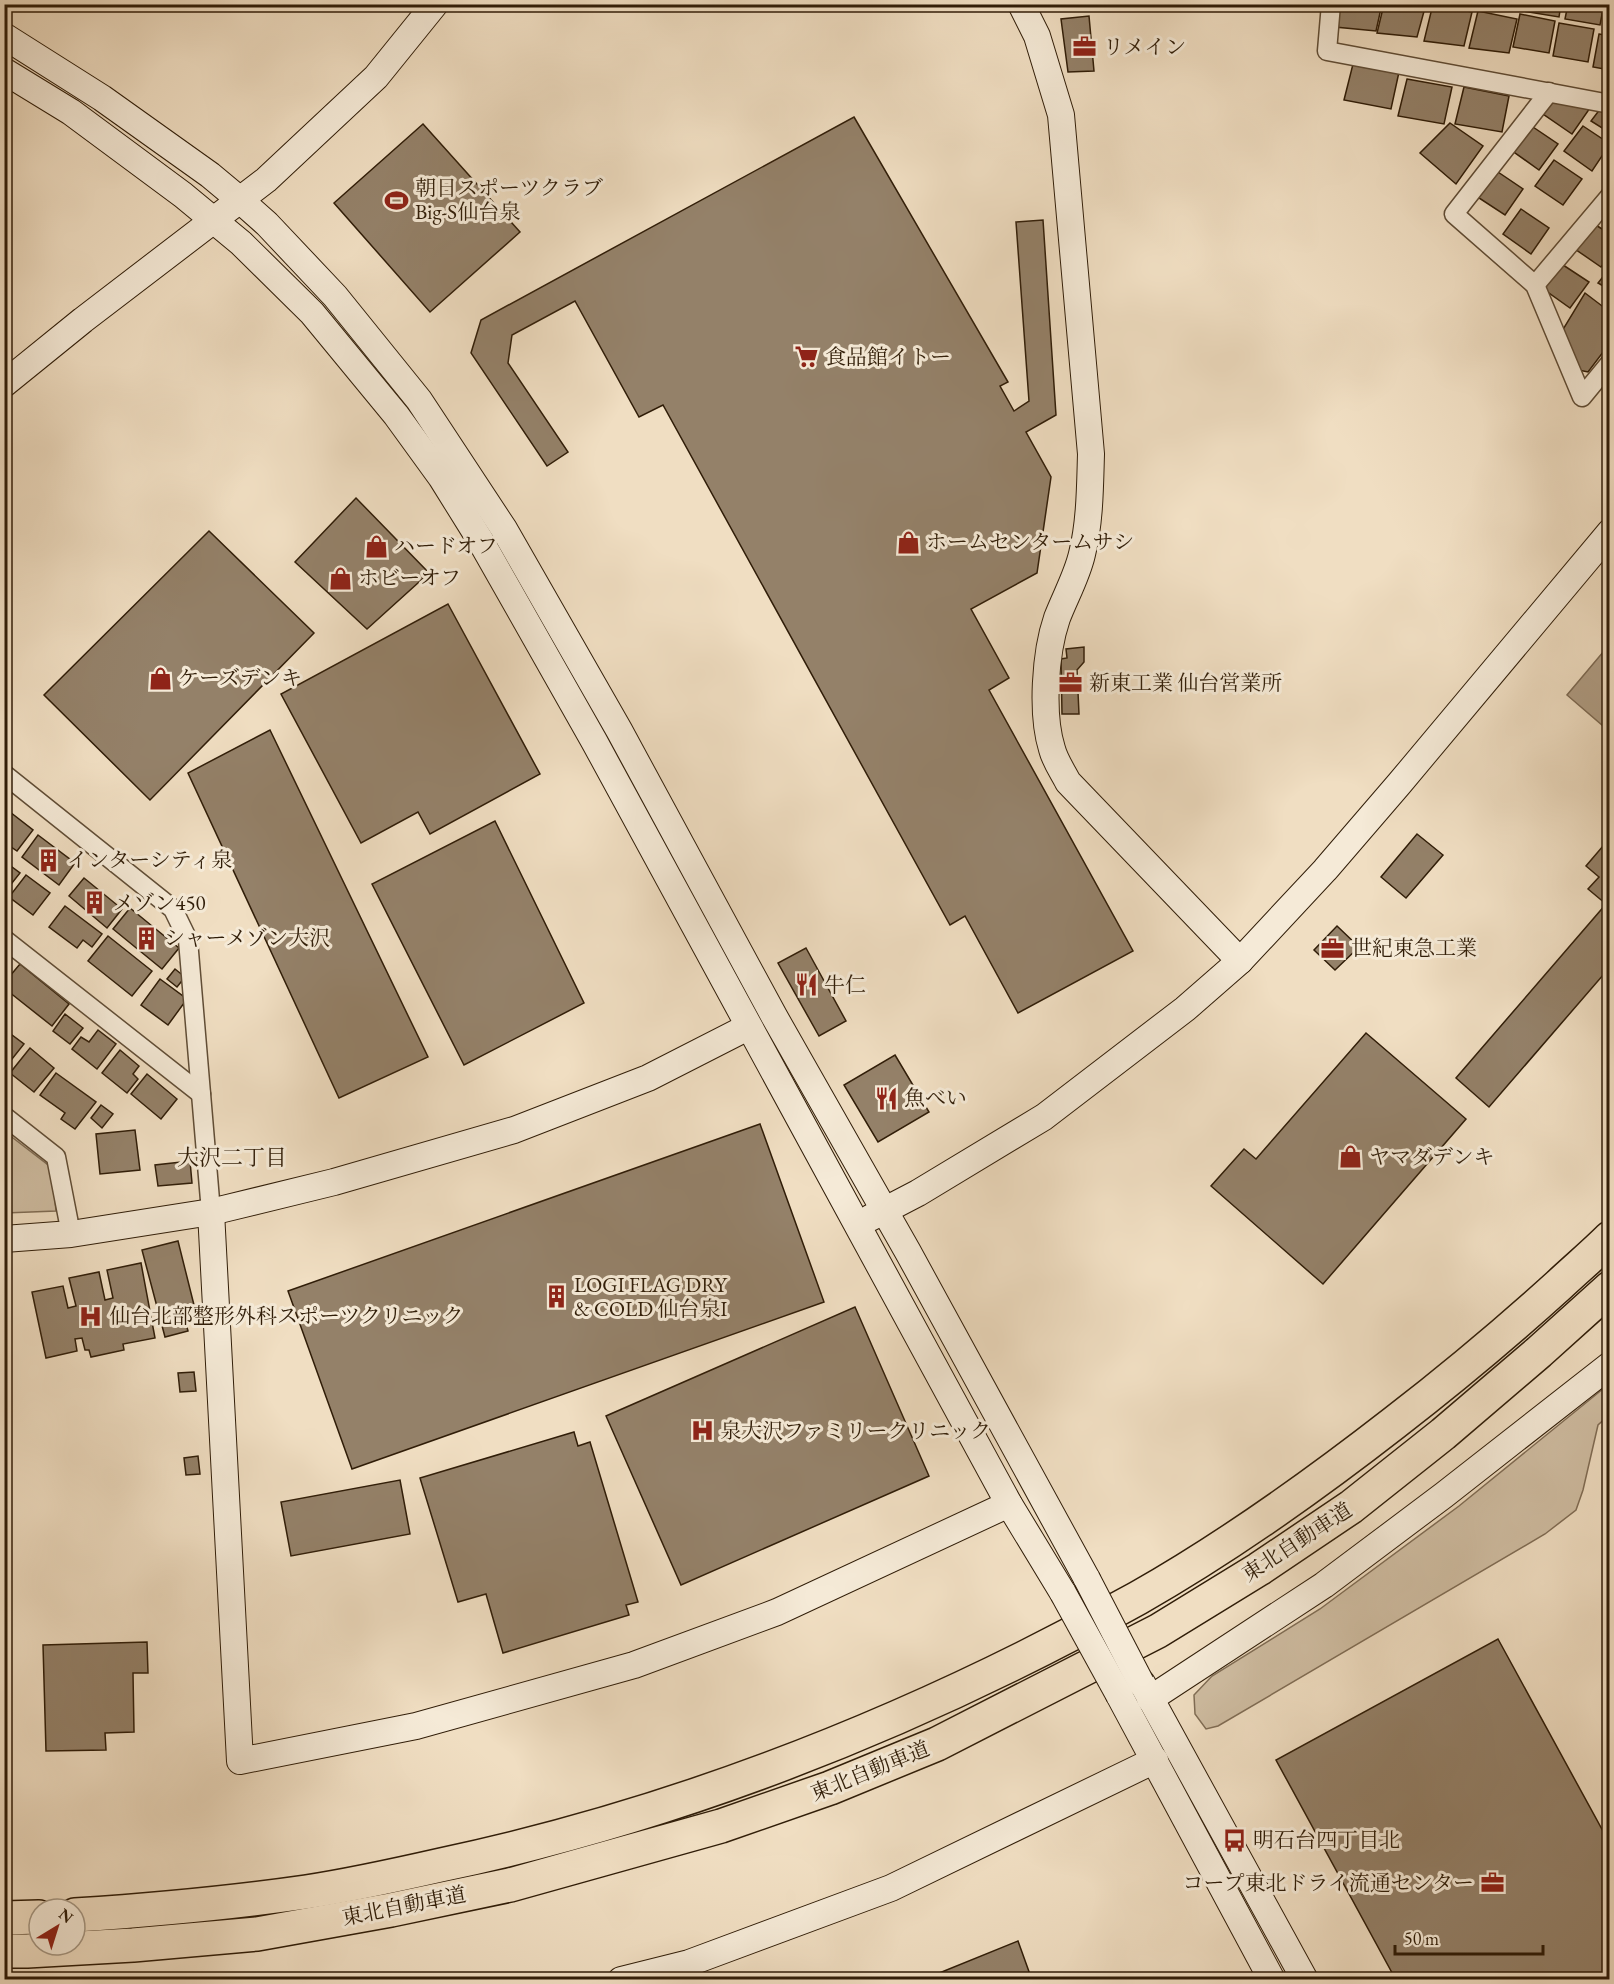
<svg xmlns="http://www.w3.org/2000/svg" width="1614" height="1984" font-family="'EB Garamond','Noto Serif JP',serif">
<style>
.green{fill:#cfbda2;stroke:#806d55;stroke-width:1.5}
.water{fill:#af9c83;stroke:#7c6952;stroke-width:1.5}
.building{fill:#948169;stroke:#301d08;stroke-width:1.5}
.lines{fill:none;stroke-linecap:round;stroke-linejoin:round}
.street-casing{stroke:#604d36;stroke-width:21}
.secondary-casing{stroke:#301d08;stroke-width:28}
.highway-casing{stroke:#301d08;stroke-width:36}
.street{stroke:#f5ead7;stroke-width:18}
.secondary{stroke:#f5ead7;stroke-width:26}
.highway{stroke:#f0dec2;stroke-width:33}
.secondary-bridge-casing{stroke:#301d08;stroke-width:28;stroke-linecap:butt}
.secondary-bridge{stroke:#f5ead7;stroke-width:26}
.labels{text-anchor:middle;stroke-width:6;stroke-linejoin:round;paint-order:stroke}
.poi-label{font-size:21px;fill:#301d08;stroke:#f5ead7;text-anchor:start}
.street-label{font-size:21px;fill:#301d08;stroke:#f5ead7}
.neighbourhood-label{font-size:22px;fill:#301d08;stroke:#f5ead7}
</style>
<rect width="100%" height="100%" fill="#f0dec2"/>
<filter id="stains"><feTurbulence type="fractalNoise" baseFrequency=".00333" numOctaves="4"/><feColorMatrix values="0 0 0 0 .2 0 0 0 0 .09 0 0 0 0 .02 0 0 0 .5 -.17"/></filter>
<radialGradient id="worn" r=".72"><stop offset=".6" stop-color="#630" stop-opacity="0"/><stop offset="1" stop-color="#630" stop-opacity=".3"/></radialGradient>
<g class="green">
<polygon points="4,1131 52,1168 56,1211 5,1213"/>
<polygon points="1609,1384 1609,1415 1598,1425 1583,1490 1576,1510 1545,1534 1218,1726 1206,1729 1195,1714 1194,1695 1212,1676 1320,1609 1459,1506"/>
</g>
<polygon class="water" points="1609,645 1609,731 1567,695"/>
<g class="building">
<polygon points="1341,4 1382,4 1376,31 1335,27"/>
<polygon points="1384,4 1426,4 1417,37 1377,33"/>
<polygon points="1433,4 1472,12 1464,46 1424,41"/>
<polygon points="1479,4 1521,4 1519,10"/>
<polygon points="1525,4 1561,4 1559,17 1523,11"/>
<polygon points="1568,4 1604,4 1600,25 1565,19"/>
<polygon points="1478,11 1517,19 1509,53 1469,48"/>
<polygon points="1520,14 1555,21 1549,53 1513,47"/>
<polygon points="1089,16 1094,71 1068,72 1061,19"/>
<polygon points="1559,23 1594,29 1588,62 1553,56"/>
<polygon points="1599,34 1610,36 1610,70 1593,67"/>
<polygon points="1353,64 1399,72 1391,109 1344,100"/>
<polygon points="1407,79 1452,87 1444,124 1398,116"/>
<polygon points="1464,87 1509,96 1502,132 1455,124"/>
<polygon points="1562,89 1590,108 1572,134 1543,114"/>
<polygon points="1610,96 1610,133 1591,121"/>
<polygon points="854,117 1008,382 1000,386 1014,411 1029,401 1016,222 1043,220 1056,415 1026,432 1051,477 1037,573 971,609 1009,678 989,690 1133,951 1018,1013 965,916 950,925 663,405 639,417 575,301 512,335 508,363 568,452 547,466 471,353 481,320"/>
<polygon points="1450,123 1483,146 1456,184 1420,153"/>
<polygon points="423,124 520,232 430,312 334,203"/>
<polygon points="1530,125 1558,144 1539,170 1511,150"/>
<polygon points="1583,126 1610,144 1592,171 1564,151"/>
<polygon points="1554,160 1582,179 1563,205 1535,186"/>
<polygon points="1495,170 1523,189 1505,215 1476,196"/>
<polygon points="1521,209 1549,228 1531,254 1503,234"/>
<polygon points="1591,222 1610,234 1610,255 1601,267 1572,247"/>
<polygon points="1560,263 1589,282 1570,308 1542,288"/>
<polygon points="1610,268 1610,290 1598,283"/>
<polygon points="1585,293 1610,312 1610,343 1588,372 1574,369 1562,331"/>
<polygon points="356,498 429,573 367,629 295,562"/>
<polygon points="209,531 314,633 150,800 44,695"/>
<polygon points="448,604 540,774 430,834 418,812 361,843 281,694"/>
<polygon points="1084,647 1084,662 1077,670 1079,714 1062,714 1061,659 1067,658 1066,649"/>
<polygon points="270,730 428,1057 339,1098 188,773"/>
<polygon points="10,812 33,830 17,851 4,842 4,819"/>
<polygon points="495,821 584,1003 464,1065 372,884"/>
<polygon points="1417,834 1443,855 1406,898 1381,877"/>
<polygon points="38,835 75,863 59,885 22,857"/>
<polygon points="1603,846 1610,852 1610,967 1489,1107 1456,1078 1606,904 1588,889 1599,877 1586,866"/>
<polygon points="4,861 20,873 4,893"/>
<polygon points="26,875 50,893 33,915 9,897"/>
<polygon points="84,878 122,909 107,928 69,896"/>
<polygon points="65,906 102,934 92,947 83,940 77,948 49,927"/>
<polygon points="130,908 179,948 162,969 113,929"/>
<polygon points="1337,926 1359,947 1335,970 1314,950"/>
<polygon points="108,936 152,971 132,996 88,961"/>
<polygon points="806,948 846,1021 819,1036 778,963"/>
<polygon points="20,964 69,1004 52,1026 4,988 4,983"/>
<polygon points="175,969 185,977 177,987 167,979"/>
<polygon points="160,979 187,999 168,1025 141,1005"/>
<polygon points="65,1014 83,1028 70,1044 53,1031"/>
<polygon points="4,1029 24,1044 4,1069"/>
<polygon points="98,1030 116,1044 97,1069 72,1049 81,1037 89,1042"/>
<polygon points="1366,1033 1466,1119 1323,1284 1211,1186 1244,1149 1256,1159"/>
<polygon points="30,1048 54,1068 34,1092 10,1073"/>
<polygon points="120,1050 139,1066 133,1074 138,1079 127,1093 102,1073"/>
<polygon points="895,1055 929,1112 878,1142 844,1085"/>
<polygon points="56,1073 96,1102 75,1129 61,1119 65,1113 40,1095"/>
<polygon points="147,1074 177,1099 161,1119 131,1094"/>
<polygon points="101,1105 113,1114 102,1128 91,1118"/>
<polygon points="760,1124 824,1302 352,1469 288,1291"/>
<polygon points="135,1130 140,1170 100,1174 96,1134"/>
<polygon points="190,1161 192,1183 158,1186 155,1165"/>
<polygon points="178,1241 196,1313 184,1316 188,1331 165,1337 142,1250"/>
<polygon points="141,1263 155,1338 123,1344 124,1350 91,1357 89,1350 85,1350 82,1338 75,1339 77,1351 46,1358 32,1292 63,1286 68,1308 76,1306 69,1278 99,1272 105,1300 113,1298 107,1270"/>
<polygon points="855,1307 929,1476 681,1585 606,1416"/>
<polygon points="194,1372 196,1391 180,1392 178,1373"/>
<polygon points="574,1432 578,1446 590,1442 638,1602 626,1605 629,1615 503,1653 486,1594 458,1602 420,1478"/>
<polygon points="198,1456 200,1474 186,1475 184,1458"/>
<polygon points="400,1480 410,1534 291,1556 281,1502"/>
<polygon points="1498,1639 1610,1844 1610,1980 1396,1980 1276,1760"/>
<polygon points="147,1642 148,1673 133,1673 134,1732 105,1733 106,1750 46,1751 43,1645"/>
<polygon points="1018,1941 1032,1980 922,1980"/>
</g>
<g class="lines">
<defs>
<g id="street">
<polyline points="1331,4 1327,51 1610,104"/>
<polyline points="1549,92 1454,214 1535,285 1582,397 1610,363"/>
<polyline points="1535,285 1610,196"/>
<polyline points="4,774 173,909 188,940 211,1212"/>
<polyline points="4,939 201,1094"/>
<polyline points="4,1116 56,1157 71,1234"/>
</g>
<g id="secondary">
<path d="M1021,4l16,32 24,79 30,339c-1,33 -1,68 -9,100 -5,22 -17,43 -25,64 -12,35 -16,96 -5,131 3,12 11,23 16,33l172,179"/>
<polyline points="4,36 102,98 210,175 240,200 267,224 335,296 419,400 504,529 619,730 774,1016 908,1252 1087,1579"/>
<polyline points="4,71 71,112 183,195 241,243 312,313 396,415 441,477 479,538 594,741 1009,1504 1063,1593"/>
<polyline points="4,384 83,320 266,180 376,77 435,4"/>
<polyline points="211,1212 240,1761 416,1726 634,1665 777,1612 1009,1504"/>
<polyline points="870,1218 918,1193 1044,1117 1185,1009 1240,961 1325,870 1399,784 1610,532"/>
<polyline points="4,1239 71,1234 211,1212 334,1182 514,1130 648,1078 748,1027"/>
<polyline points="1142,1683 1305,1980"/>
<polyline points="1119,1695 1272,1980"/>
<polyline points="1150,1699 1324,1585 1444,1495 1610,1365"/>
<polyline points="621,1980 689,1963 891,1888 1155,1760"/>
</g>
<g id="highway">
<path d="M75,1915c77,-5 154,-12 231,-23 46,-7 91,-17 135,-27 245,-52 479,-146 697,-267 90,-51 175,-112 256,-175 57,-44 112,-90 165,-138 17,-16 35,-31 51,-47"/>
<polyline points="4,1918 39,1917"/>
<polyline points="4,1951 27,1951 133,1945 257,1934 391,1910 510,1885 721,1826 830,1788 937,1744 1158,1631 1259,1569 1351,1507 1443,1434 1539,1352 1610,1288"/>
</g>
</defs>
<use href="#street" class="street-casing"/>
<use href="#secondary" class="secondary-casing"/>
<use href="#highway" class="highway-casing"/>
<use href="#street" class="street"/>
<use href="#secondary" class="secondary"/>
<use href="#highway" class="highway"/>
<defs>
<g id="secondary-bridge">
<polyline points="1087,1579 1141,1683"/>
<polyline points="1063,1593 1119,1695"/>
</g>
</defs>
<use href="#secondary-bridge" class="secondary-bridge-casing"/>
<use href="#secondary-bridge" class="secondary-bridge"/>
</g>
<defs>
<symbol id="office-bare" viewBox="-9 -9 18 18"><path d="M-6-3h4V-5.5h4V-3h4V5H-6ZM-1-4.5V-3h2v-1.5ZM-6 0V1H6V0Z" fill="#8f2418" stroke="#f5ead7" stroke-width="2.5" paint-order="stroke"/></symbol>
<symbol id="stadium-bare" viewBox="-9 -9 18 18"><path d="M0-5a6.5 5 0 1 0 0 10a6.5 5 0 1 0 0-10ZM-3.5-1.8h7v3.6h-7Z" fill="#8f2418" stroke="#f5ead7" stroke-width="2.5" paint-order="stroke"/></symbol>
<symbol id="supermarket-bare" viewBox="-9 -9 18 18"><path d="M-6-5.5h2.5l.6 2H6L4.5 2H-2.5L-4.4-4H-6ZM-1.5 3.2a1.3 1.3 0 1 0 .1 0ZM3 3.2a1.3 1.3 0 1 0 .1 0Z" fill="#8f2418" stroke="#f5ead7" stroke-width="2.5" paint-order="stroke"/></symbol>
<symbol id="shop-bare" viewBox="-9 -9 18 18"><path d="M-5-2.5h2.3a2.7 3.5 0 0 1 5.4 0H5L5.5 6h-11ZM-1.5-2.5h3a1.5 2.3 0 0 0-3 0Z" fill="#8f2418" stroke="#f5ead7" stroke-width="2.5" paint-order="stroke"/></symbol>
<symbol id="building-bare" viewBox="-9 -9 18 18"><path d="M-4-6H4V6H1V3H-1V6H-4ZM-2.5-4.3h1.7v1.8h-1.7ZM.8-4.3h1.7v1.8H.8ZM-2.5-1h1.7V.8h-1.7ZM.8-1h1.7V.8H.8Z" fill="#8f2418" stroke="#f5ead7" stroke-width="2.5" paint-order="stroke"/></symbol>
<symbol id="restaurant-bare" viewBox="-9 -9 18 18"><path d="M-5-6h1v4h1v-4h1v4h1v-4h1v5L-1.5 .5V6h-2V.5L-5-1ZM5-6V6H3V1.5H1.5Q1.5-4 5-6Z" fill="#8f2418" stroke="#f5ead7" stroke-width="2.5" paint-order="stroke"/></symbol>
<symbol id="hospital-bare" viewBox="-9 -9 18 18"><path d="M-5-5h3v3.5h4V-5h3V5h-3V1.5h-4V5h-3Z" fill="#8f2418" stroke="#f5ead7" stroke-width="2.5" paint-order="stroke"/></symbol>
<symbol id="bus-bare" viewBox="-9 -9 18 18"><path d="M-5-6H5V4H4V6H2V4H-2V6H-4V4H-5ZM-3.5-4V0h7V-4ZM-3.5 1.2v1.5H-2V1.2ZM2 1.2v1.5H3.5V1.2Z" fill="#8f2418" stroke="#f5ead7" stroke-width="2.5" paint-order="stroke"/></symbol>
</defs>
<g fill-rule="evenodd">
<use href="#office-bare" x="1068" y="30" width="33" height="33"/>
<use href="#stadium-bare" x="380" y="184" width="33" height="33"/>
<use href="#supermarket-bare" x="790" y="340" width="33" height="33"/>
<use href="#shop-bare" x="892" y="526" width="33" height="33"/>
<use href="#shop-bare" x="360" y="530" width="33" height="33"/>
<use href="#shop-bare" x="324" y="562" width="33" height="33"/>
<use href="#shop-bare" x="144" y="662" width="33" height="33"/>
<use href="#office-bare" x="1054" y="666" width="33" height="33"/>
<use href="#building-bare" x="32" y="844" width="33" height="33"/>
<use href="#building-bare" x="78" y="886" width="33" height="33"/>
<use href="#building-bare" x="130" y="922" width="33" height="33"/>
<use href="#office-bare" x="1316" y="932" width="33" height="33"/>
<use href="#restaurant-bare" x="790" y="968" width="33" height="33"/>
<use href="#restaurant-bare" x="870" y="1082" width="33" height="33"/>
<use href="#shop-bare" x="1334" y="1140" width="33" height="33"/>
<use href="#building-bare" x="540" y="1280" width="33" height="33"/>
<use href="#hospital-bare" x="74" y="1300" width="33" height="33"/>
<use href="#hospital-bare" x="686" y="1414" width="33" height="33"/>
<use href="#bus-bare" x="1218" y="1824" width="33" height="33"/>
<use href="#office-bare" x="1476" y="1866" width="33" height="33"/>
</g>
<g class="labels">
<g class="poi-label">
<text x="1103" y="54">リメイン</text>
<text x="415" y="195">朝日スポーツクラブ<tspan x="415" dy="24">Big-S仙台泉</tspan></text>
<text x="825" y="364">食品館イトー</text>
<text x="926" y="549">ホームセンタームサシ</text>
<text x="394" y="553">ハードオフ</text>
<text x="358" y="585">ホビーオフ</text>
<text x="178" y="685">ケーズデンキ</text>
<text x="1089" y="690">新東工業 仙台営業所</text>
<text x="67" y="867">インターシティ泉</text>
<text x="113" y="910">メゾン450</text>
<text x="164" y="945">シャーメゾン大沢</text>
<text x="1351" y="955">世紀東急工業</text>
<text x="824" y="992">牛仁</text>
<text x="904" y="1105">魚べい</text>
<text x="1369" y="1164">ヤマダデンキ</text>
<text x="574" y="1292">LOGI FLAG DRY<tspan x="574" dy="24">&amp; COLD 仙台泉I</tspan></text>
<text x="109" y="1323">仙台北部整形外科スポーツクリニック</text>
<text x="720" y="1438">泉大沢ファミリークリニック</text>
<text x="1253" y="1847">明石台四丁目北</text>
<text x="1474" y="1890" text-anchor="end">コープ東北ドライ流通センター</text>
</g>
<g class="street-label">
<text transform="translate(1297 1542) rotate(-33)" y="7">東北自動車道</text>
<text transform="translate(870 1771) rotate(-22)" y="7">東北自動車道</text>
<text transform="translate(404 1906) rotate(-11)" y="7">東北自動車道</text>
</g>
<g class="neighbourhood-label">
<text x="232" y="1165">大沢二丁目</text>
</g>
</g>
<rect width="1614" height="1984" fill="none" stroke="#f0dec2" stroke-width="24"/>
<rect x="6" y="6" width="1602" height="1972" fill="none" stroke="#301d08" stroke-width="3"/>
<rect x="12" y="12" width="1590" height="1960" fill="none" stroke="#301d08" stroke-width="1.5"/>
<g transform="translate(57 1927) rotate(38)"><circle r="28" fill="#f5ead7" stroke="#a69884" stroke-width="1.5"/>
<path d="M0-4.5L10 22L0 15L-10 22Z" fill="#8f2418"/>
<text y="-9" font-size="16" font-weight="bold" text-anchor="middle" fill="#301d08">N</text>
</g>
<path d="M1395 1945v9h148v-9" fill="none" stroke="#301d08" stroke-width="3"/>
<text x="1404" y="1945" font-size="18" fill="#301d08" stroke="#f5ead7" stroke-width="4.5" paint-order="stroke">50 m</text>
<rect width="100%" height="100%" filter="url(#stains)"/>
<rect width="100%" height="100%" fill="url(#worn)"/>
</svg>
